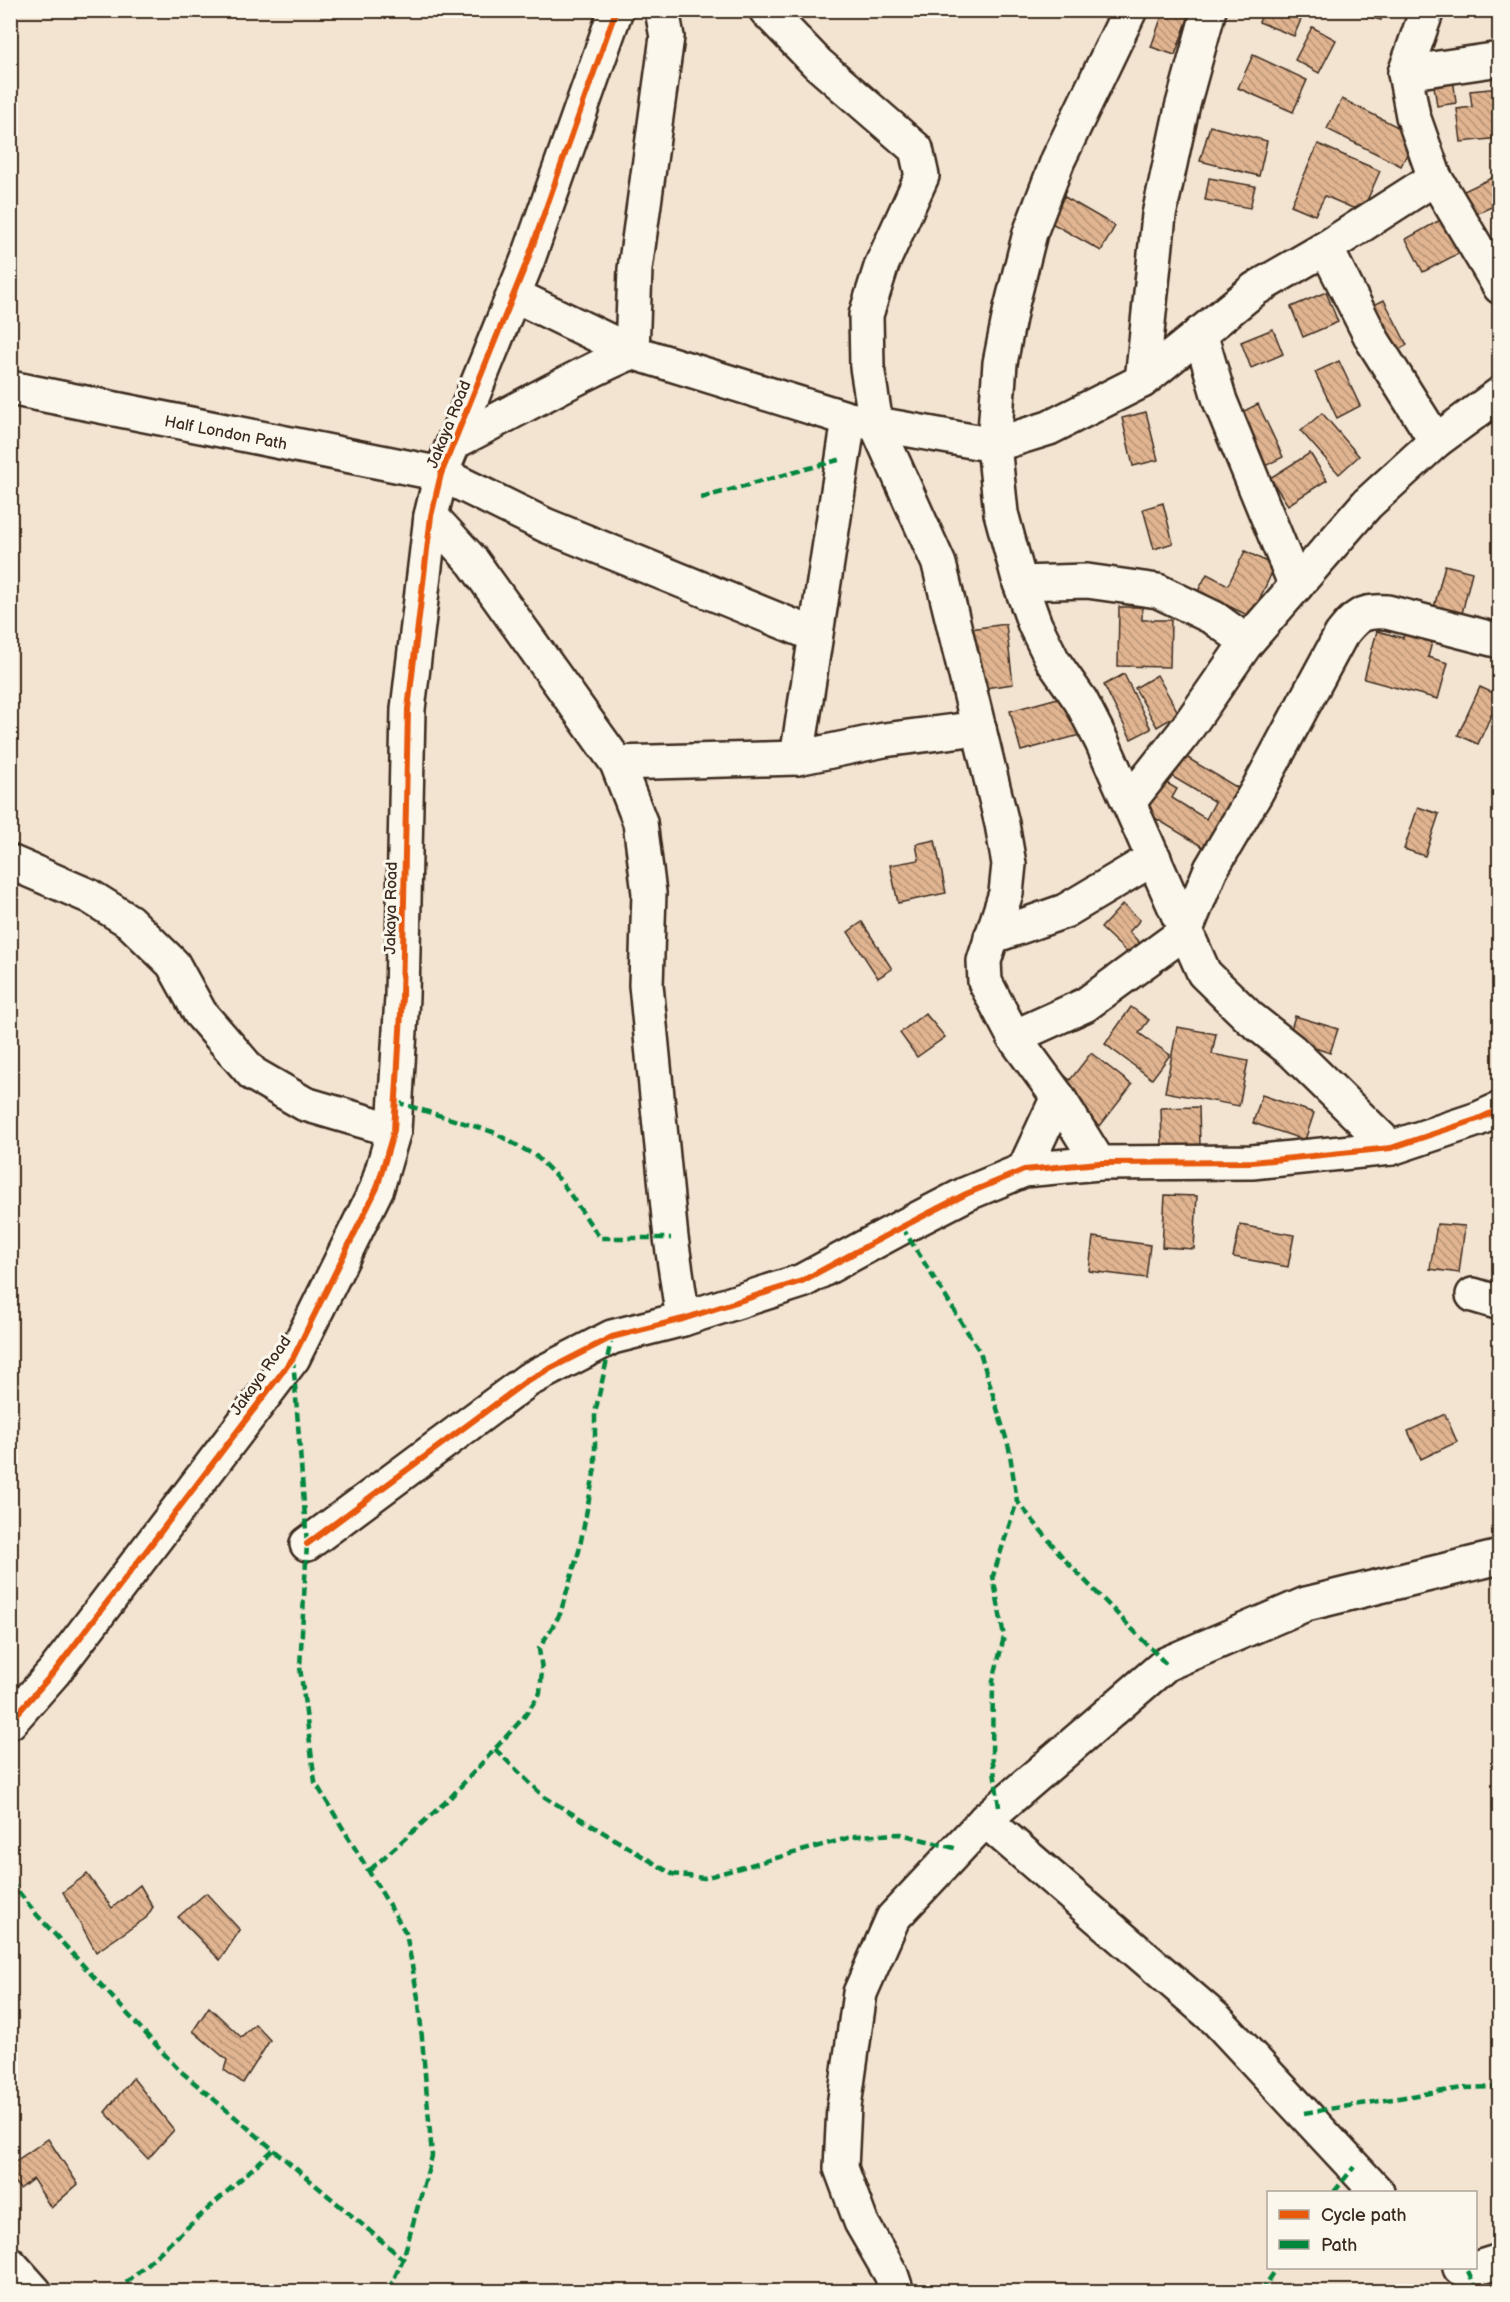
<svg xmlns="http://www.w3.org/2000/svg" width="1510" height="2302" font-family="'Balsamiq Sans',sans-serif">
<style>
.building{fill:url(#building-back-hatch);stroke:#3b2a1e;stroke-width:1.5}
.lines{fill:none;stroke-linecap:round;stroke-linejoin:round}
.minor-casing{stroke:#3b2a1e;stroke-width:38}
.minor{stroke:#fbf7ec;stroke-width:33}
.quiet{stroke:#00873e;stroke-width:4.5;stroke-dasharray:9 4.5;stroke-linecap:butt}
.cycleway-casing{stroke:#fbf7ec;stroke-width:10}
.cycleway{stroke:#e8590c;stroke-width:6}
.labels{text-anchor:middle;stroke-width:6;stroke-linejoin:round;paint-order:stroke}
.street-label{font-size:16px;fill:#3b2a1e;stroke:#fbf7ec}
</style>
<defs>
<pattern id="building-back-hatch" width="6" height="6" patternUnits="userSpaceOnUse" patternTransform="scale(1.5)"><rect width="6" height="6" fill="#e1b591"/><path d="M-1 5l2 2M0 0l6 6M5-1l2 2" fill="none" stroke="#b89376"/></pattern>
</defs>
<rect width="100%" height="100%" fill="#f3e3d1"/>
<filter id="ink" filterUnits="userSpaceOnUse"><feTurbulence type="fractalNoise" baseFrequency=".0167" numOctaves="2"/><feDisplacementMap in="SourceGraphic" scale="12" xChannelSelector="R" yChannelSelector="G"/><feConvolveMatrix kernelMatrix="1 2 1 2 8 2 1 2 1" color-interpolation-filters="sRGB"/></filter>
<g filter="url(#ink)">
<g class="building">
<polygon points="1164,10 1183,10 1190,13 1175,55 1151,47"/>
<polygon points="1264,10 1282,12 1283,10 1305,10 1294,36 1259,22"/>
<polygon points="1341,10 1384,10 1381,20"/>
<polygon points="1312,27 1336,40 1319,73 1295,60"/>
<polygon points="1253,55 1307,80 1293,112 1238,88"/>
<polygon points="1453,76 1456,103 1437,106 1433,79"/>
<polygon points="1500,88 1500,138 1461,142 1457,109 1472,107 1470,91"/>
<polygon points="1342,99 1416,136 1401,166 1327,129"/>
<polygon points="1210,126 1267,141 1259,176 1200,161"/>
<polygon points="1318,144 1380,171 1362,212 1325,196 1315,215 1291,205"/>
<polygon points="1498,175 1500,203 1476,214 1464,191"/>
<polygon points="1209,178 1255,186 1250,208 1205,200"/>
<polygon points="1063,196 1115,226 1101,251 1048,221"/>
<polygon points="1449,215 1467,249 1423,272 1406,239"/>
<polygon points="1326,292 1338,322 1303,337 1291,307"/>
<polygon points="1384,300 1407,345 1390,355 1366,309"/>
<polygon points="1273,329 1283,354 1251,368 1241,342"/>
<polygon points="1339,361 1360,406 1337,418 1315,372"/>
<polygon points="1258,404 1283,457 1261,468 1236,415"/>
<polygon points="1146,412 1158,460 1133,466 1122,418"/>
<polygon points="1322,413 1359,456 1339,474 1301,431"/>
<polygon points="1310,453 1327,480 1288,505 1270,478"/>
<polygon points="1163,503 1173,543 1154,549 1143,509"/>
<polygon points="1245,551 1275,566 1251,617 1198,591 1207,574 1228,585"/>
<polygon points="1445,565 1472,572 1459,626 1431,619"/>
<polygon points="1119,607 1142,607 1142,620 1171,620 1170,667 1118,666"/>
<polygon points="1006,624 1013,684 978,689 970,629"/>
<polygon points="1377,631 1403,638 1405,631 1433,639 1428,657 1448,663 1438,699 1364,679"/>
<polygon points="1124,674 1151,729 1131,739 1104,685"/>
<polygon points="1157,675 1179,714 1157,727 1135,688"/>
<polygon points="1480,687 1500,696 1478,744 1458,735"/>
<polygon points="1069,695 1080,735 1021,751 1010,711"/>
<polygon points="1181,754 1243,791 1208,850 1140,809 1158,778 1177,789 1172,798 1206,819 1215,802 1168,774"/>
<polygon points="1418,807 1439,814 1425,856 1404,849"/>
<polygon points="935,840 946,893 898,903 890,865 919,860 916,844"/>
<polygon points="1123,904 1140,920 1129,932 1143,946 1133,958 1101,928"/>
<polygon points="862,922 892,969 878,978 848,932"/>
<polygon points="1131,1007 1149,1020 1139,1033 1170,1055 1152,1079 1105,1044"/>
<polygon points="925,1013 945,1037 917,1057 900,1033"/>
<polygon points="1295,1016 1338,1029 1330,1053 1288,1039"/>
<polygon points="1177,1027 1216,1034 1212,1054 1248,1061 1239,1106 1165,1092"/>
<polygon points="1091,1053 1132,1085 1100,1126 1051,1088 1062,1073 1070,1080"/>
<polygon points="1262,1095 1314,1113 1305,1140 1253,1123"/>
<polygon points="1199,1107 1200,1146 1162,1147 1161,1108"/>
<polygon points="1165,1195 1197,1196 1194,1249 1162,1247"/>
<polygon points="1437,1224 1465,1226 1459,1273 1430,1269"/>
<polygon points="1240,1225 1294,1235 1288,1267 1233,1257"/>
<polygon points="1093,1237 1150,1245 1146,1278 1089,1271"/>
<polygon points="1445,1414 1457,1442 1421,1459 1408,1431"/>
<polygon points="87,1874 112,1908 140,1885 153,1907 146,1918 96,1952 63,1892"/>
<polygon points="206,1893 240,1930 220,1960 178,1917"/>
<polygon points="209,2007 241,2037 255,2024 270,2040 243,2083 224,2070 227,2060 193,2031"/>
<polygon points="10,2043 18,2055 10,2060"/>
<polygon points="133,2078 174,2130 148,2159 105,2112"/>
<polygon points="48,2139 78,2184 51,2208 33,2179 20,2189 10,2177 10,2165"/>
</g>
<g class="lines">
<defs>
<g id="minor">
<polyline points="766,10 817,63 916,149 922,176 882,264 866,315 867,367 876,424 939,564 1002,824 1009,864 1006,893 984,961 985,982 1014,1037 1058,1097 1099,1163"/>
<polyline points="1130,10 1058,160 1030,233 1011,308 1000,363 994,445 1001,513 1020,583 1035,625 1053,661 1081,701 1102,742 1204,973 1250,1018 1292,1051 1391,1148"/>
<polyline points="1427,10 1405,73 1413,116 1435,178 1500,287"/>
<polyline points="1405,73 1500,59"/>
<polyline points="1326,248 1373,341 1436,441"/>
<polyline points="514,295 632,352 849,419 994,445 1049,428 1142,381 1255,289 1326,248 1435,178"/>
<polyline points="1200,333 1220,401 1296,586"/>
<polyline points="1142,381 1159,215 1182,108 1209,10"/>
<polyline points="10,388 441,474 545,525 815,635"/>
<path d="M455,442c59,-30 116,-64 177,-90l3,-83 32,-232 -5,-27"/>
<polyline points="431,516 473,562 617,763 640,822 649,893 646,985 671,1238 683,1319"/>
<polyline points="1020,583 1087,581 1158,591 1214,618 1247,642"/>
<polyline points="797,758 849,419"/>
<polyline points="617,763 797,758 884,740 979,728"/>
<polyline points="1129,802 1183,734 1247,642 1367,504 1436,441 1500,394"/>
<polyline points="10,862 89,896 129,921 173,964 200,1013 253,1074 305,1104 394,1130"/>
<polyline points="991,937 1065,911 1154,858"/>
<path d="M1014,1037l71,-32 100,-73 26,-63 46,-78 84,-156c15,-19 21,-25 46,-23l113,29"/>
<polyline points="1024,1170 1058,1097"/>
<polyline points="1473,1295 1500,1303"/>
<polyline points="307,1544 528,1380 612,1337 683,1319 802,1281 902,1227 966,1194 1024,1170 1099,1163 1252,1162 1391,1148 1478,1119 1500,1109"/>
<polyline points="10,1722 54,1672 293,1358 377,1188 394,1130 402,997 408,709 431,516 441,474 528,259 616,10"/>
<polyline points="985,1820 1217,2020 1377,2192"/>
<polyline points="10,2264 35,2292"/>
<polyline points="1460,2268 1468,2271 1500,2261"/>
<polyline points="897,2292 891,2274 861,2222 841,2168 844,2106 860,1993 893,1918 985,1820 1166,1664 1306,1604 1500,1557"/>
</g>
</defs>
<use href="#minor" class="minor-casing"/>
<use href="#minor" class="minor"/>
<g class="quiet">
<polyline points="701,498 842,459"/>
<polyline points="396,1102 493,1132 536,1156 561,1181 600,1238 671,1238"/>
<polyline points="902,1227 980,1352 1009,1448 1017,1501 1065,1560 1166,1664"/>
<polyline points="293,1358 307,1544 300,1667 315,1782 406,1933 419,2003 432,2156 403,2259 388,2292"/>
<polyline points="495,1749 543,1796 672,1874 704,1878 855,1836 901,1834 958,1849"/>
<polyline points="999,1807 992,1755 993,1681 1004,1637 993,1576 1017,1501"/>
<polyline points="370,1870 450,1798 524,1717 540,1693 542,1670 539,1649 560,1614 579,1551 595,1468 595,1413 612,1337"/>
<polyline points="10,1881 37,1915 178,2069 403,2259"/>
<polyline points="1304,2113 1462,2088 1500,2087"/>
<polyline points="1334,2192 1354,2167"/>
<polyline points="1468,2271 1478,2292"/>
<polyline points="116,2292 274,2149"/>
<polyline points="1261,2292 1277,2268"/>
</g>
<defs>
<g id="cycleway">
<polyline points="307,1544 528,1380 612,1337 683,1319 802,1281 902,1227 966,1194 1024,1170 1099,1163 1252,1162 1391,1148 1478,1119 1500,1109"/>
<polyline points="10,1722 54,1672 293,1358 377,1188 394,1130 402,997 408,709 431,516 441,474 528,259 616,10"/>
</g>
</defs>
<use href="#cycleway" class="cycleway-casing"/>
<use href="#cycleway" class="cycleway"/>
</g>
</g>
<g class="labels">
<g class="street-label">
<text transform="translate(448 424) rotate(-68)" y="6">Jakaya Road</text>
<text transform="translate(226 432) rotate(11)" y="6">Half London Path</text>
<text transform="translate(390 908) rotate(-89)" y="6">Jakaya Road</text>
<text transform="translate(260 1375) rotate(-55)" y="6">Jakaya Road</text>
</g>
</g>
<rect width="1510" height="2302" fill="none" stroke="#fbf7ec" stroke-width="36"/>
<rect x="18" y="18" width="1474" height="2266" fill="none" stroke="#3b2a1e" stroke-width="2" filter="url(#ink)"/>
<rect x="1267" y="2191" width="210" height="78" fill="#fbf7ec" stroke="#aea59a" stroke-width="1.5"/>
<rect x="1279" y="2210" width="30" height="9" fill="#e8590c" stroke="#aea59a" stroke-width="1.5"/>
<text x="1321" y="2221" font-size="18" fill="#3b2a1e">Cycle path</text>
<rect x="1279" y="2240" width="30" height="9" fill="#00873e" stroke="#aea59a" stroke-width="1.5"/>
<text x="1321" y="2251" font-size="18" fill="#3b2a1e">Path</text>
</svg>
